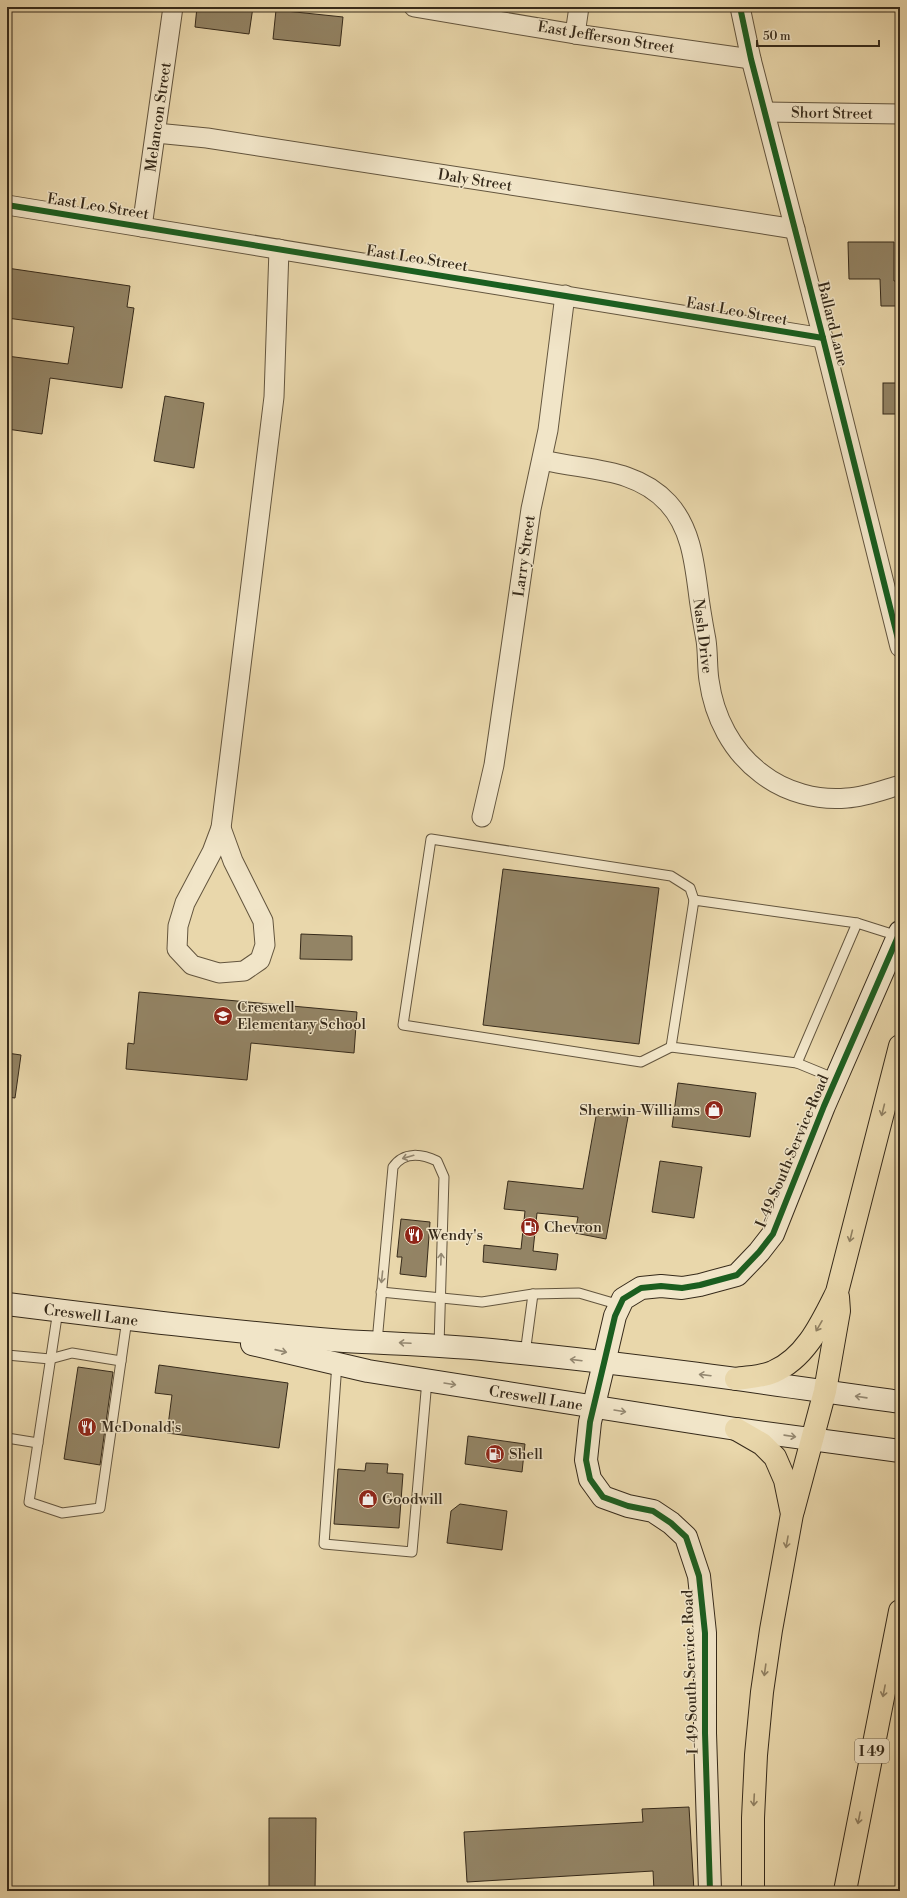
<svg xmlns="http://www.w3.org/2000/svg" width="907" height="1898" font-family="'Libre Bodoni',serif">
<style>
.building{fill:#938465;stroke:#362a1a}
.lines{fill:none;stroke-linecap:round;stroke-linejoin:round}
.lane-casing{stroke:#63553e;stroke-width:11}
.street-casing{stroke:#63553e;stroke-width:21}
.secondary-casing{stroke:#362a1a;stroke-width:24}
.highway-casing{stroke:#362a1a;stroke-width:24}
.lane{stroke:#f1e5c8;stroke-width:9}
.street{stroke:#f1e5c8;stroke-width:19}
.secondary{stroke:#f1e5c8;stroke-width:22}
.highway{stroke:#e9d7ab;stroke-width:22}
.cycleway-casing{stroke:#f1e5c8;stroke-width:8}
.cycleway{stroke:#1b5e20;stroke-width:6}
.oneway{stroke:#908062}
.oneway2{stroke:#948871}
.labels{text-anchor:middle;stroke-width:3;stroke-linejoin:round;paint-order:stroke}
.shield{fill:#f1e5c8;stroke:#6e624e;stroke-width:1}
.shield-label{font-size:14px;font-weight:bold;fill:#362a1a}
.street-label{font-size:15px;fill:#362a1a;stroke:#f1e5c8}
.poi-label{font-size:15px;fill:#362a1a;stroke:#f1e5c8;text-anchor:start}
</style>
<rect width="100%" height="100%" fill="#e9d7ab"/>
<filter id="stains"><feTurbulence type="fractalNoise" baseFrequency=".005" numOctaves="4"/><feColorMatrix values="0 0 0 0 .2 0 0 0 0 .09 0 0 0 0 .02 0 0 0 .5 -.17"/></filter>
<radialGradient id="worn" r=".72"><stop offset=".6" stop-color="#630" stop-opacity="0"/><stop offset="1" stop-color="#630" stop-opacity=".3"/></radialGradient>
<g class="building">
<polygon points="197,7 253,7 249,34 195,27"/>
<polygon points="276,10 343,17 340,46 273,39"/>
<polygon points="848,242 894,242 894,281 900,281 900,306 881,306 880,279 849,279"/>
<polygon points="7,268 130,286 127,307 134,308 122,388 50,378 42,434 7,429 7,356 68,364 74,327 7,318"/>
<rect x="883" y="383" width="17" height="31"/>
<polygon points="165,396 204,403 194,468 154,461"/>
<polygon points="503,869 659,888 639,1044 483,1025"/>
<polygon points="301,934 352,936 352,960 300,959"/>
<polygon points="139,992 357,1012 354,1053 251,1043 247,1080 126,1069 128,1043 134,1044"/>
<polygon points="7,1053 21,1055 15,1098 7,1097"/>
<polygon points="678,1083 756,1093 750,1137 672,1127"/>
<polygon points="597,1111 628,1117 606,1239 575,1233 578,1217 537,1213 533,1251 558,1254 556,1270 483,1262 484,1245 521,1249 525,1211 504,1209 508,1181 583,1189"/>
<polygon points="660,1161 702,1167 694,1218 652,1212"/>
<polygon points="401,1219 430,1222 426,1277 400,1274 402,1257 397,1257"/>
<polygon points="159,1365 288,1383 279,1448 167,1433 172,1395 155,1393"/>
<polygon points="78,1367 113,1372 100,1465 64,1459"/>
<polygon points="468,1436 525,1444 522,1472 465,1464"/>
<polygon points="366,1463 388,1464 387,1473 403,1474 399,1528 334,1524 338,1469 365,1471"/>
<polygon points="460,1504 507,1511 502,1550 447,1543 451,1511"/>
<polygon points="689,1807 694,1891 654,1891 653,1871 467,1882 464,1832 643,1822 642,1809"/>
<polygon points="269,1818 316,1818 315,1891 269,1891"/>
</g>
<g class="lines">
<defs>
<g id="lane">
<polyline points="671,1047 641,1062 403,1025 431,839 671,876 690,888 694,900"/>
<polyline points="797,1063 671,1047 694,900 857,923"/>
<polyline points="836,1079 797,1063 857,923 898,936"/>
<polyline points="381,1292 482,1302 533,1294 579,1293 620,1305"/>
<polyline points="58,1310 29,1502 62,1513 100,1508 127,1319"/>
<path d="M377,1342l16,-175c11,-16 29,-13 44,-6l7,16 -5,169"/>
<polyline points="525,1354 533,1294"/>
<polyline points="7,1355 50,1359 72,1353 121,1361"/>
<polyline points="337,1363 324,1544 412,1552 427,1380"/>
<polyline points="7,1438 38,1443"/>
</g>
<g id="street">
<polyline points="414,7 575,34 751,59"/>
<polyline points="740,7 751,59 823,338 900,647"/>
<polyline points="575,34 579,7"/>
<polyline points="765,112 900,114"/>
<polyline points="156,133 207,138 795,229"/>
<polyline points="7,205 823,338"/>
<polyline points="142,227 173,7"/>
<path d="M543,460c44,11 92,7 125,43 22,24 26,56 30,87 2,17 5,34 8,50 2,13 1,27 3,40 5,37 23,72 53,94 23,18 56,27 85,24 18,-1 36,-8 53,-13"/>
<polyline points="482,817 494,765 531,509 548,430 565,295"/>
<polyline points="221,828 274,397 279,249"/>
<polygon points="221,828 233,861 263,921 265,945 260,960 244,971 219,973 192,965 177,949 178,926 185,903 212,852"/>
</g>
<g id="secondary">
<path d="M7,1304c112,14 224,28 337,37 52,3 105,4 157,10 134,13 266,32 399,51"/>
<polyline points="252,1344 368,1371 736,1429 900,1451"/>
<polyline points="710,1891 705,1733 705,1633 699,1576 686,1537 671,1523 653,1511 628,1506 603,1497 590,1479 586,1460 590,1422 604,1363 615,1316 623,1299 641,1288 661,1286 682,1288 700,1285 737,1275 759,1252 773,1234 824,1106 900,932"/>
</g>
<g id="highway">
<path d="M736,1379c11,-2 26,-2 37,-7 33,-14 49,-50 64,-80l63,-246"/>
<polyline points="736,1429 762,1444 775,1457 785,1480 792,1514 771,1630 762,1692 756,1755 753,1818 753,1891"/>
<polyline points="793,1511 825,1391 839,1311 838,1297"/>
<polyline points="845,1891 900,1611"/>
</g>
</defs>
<use href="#lane" class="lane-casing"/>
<use href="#street" class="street-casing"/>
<use href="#secondary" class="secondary-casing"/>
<use href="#highway" class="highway-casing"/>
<use href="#lane" class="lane"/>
<use href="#street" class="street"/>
<use href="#secondary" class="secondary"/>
<use href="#highway" class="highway"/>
<defs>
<g id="cycleway">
<polyline points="740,7 751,59 823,338 900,647"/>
<polyline points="7,205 823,338"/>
<polyline points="710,1891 705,1733 705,1633 699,1576 686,1537 671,1523 653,1511 628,1506 603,1497 590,1479 586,1460 590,1422 604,1363 615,1316 623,1299 641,1288 661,1286 682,1288 700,1285 737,1275 759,1252 773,1234 824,1106 900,932"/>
</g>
</defs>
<use href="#cycleway" class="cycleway-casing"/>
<use href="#cycleway" class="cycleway"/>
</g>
<defs><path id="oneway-shaft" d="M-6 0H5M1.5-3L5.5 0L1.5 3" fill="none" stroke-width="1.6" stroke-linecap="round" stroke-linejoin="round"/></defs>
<g class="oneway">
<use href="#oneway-shaft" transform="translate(883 1110) rotate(104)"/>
<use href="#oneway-shaft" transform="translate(851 1236) rotate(104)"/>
<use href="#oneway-shaft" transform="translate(819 1326) rotate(120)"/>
<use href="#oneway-shaft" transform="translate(787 1542) rotate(100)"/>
<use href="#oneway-shaft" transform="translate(765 1670) rotate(98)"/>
<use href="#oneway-shaft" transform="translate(884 1691) rotate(101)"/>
<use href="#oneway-shaft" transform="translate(754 1800) rotate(93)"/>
<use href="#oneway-shaft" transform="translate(859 1818) rotate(101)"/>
</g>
<g class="oneway2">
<use href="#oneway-shaft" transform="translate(408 1157) rotate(164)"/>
<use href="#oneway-shaft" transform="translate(441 1259) rotate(-88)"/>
<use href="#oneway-shaft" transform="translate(382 1277) rotate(96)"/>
<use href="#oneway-shaft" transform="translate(405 1343) rotate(-177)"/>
<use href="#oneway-shaft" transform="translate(281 1351) rotate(13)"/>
<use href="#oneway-shaft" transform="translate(576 1360) rotate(-173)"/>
<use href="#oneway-shaft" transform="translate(705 1375) rotate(-173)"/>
<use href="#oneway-shaft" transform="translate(450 1384) rotate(9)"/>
<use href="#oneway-shaft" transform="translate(861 1397) rotate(-172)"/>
<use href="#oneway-shaft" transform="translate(620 1411) rotate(9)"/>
<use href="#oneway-shaft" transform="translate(790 1436) rotate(8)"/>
</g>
<defs>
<symbol id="school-disc" viewBox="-11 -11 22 22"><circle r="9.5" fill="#8f2418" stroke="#f1e5c8"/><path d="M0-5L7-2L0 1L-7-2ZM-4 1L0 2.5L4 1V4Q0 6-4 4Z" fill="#fff"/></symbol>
<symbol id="shop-disc" viewBox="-11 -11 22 22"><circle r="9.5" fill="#8f2418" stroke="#f1e5c8"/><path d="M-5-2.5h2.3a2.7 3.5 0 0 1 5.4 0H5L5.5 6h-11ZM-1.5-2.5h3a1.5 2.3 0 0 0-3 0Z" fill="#fff"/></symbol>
<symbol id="fuel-disc" viewBox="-11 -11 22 22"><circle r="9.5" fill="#8f2418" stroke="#f1e5c8"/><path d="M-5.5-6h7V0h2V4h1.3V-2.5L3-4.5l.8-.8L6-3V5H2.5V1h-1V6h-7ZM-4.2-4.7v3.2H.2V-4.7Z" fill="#fff"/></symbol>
<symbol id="restaurant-disc" viewBox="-11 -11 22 22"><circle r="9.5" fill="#8f2418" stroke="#f1e5c8"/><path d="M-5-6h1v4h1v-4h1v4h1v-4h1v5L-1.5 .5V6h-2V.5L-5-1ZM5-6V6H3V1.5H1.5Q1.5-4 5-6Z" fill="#fff"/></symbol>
</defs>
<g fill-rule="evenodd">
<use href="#school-disc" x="212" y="1005" width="22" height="22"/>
<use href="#shop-disc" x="703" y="1099" width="22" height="22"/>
<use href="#fuel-disc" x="519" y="1216" width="22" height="22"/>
<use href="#restaurant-disc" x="403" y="1224" width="22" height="22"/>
<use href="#restaurant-disc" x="76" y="1416" width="22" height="22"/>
<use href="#fuel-disc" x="484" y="1443" width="22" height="22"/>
<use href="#shop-disc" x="357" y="1488" width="22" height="22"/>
</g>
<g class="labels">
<rect class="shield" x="855" y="1739" width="34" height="24" rx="3"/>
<g class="shield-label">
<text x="872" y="1756">I 49</text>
</g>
<g class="street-label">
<text transform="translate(606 37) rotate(9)" y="5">East Jefferson Street</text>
<text transform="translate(832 113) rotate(1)" y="5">Short Street</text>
<text transform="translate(158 117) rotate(-82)" y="5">Melancon Street</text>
<text transform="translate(475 180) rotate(9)" y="5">Daly Street</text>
<text transform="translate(98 206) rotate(9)" y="5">East Leo Street</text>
<text transform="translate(417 258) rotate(9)" y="5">East Leo Street</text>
<text transform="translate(737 311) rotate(10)" y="5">East Leo Street</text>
<text transform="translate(833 324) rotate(76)" y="5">Ballard Lane</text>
<text transform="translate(524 556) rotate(-82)" y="5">Larry Street</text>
<text transform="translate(703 636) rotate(83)" y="5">Nash Drive</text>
<text transform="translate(792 1151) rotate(-67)" y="5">I-49 South Service Road</text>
<text transform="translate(91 1315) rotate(7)" y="5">Creswell Lane</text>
<text transform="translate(536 1398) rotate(9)" y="5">Creswell Lane</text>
<text transform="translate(690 1672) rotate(-92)" y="5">I-49 South Service Road</text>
</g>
<g class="poi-label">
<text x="237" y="1012">Creswell<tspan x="237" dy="17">Elementary School</tspan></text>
<text x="700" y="1115" text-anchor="end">Sherwin-Williams</text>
<text x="544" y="1232">Chevron</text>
<text x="428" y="1240">Wendy's</text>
<text x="101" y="1432">McDonald's</text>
<text x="509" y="1459">Shell</text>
<text x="382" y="1504">Goodwill</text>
</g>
</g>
<rect width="907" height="1898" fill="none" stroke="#e9d7ab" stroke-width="24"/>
<rect x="8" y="8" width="891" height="1882" fill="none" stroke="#362a1a" stroke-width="2"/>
<rect x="12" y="12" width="883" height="1874" fill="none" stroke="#362a1a"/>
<path d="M757 40v6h122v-6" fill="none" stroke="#362a1a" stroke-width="2"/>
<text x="763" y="40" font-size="12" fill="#362a1a" stroke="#f1e5c8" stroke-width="3" paint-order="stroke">50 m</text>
<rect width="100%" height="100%" filter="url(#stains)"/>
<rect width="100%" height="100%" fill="url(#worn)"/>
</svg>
